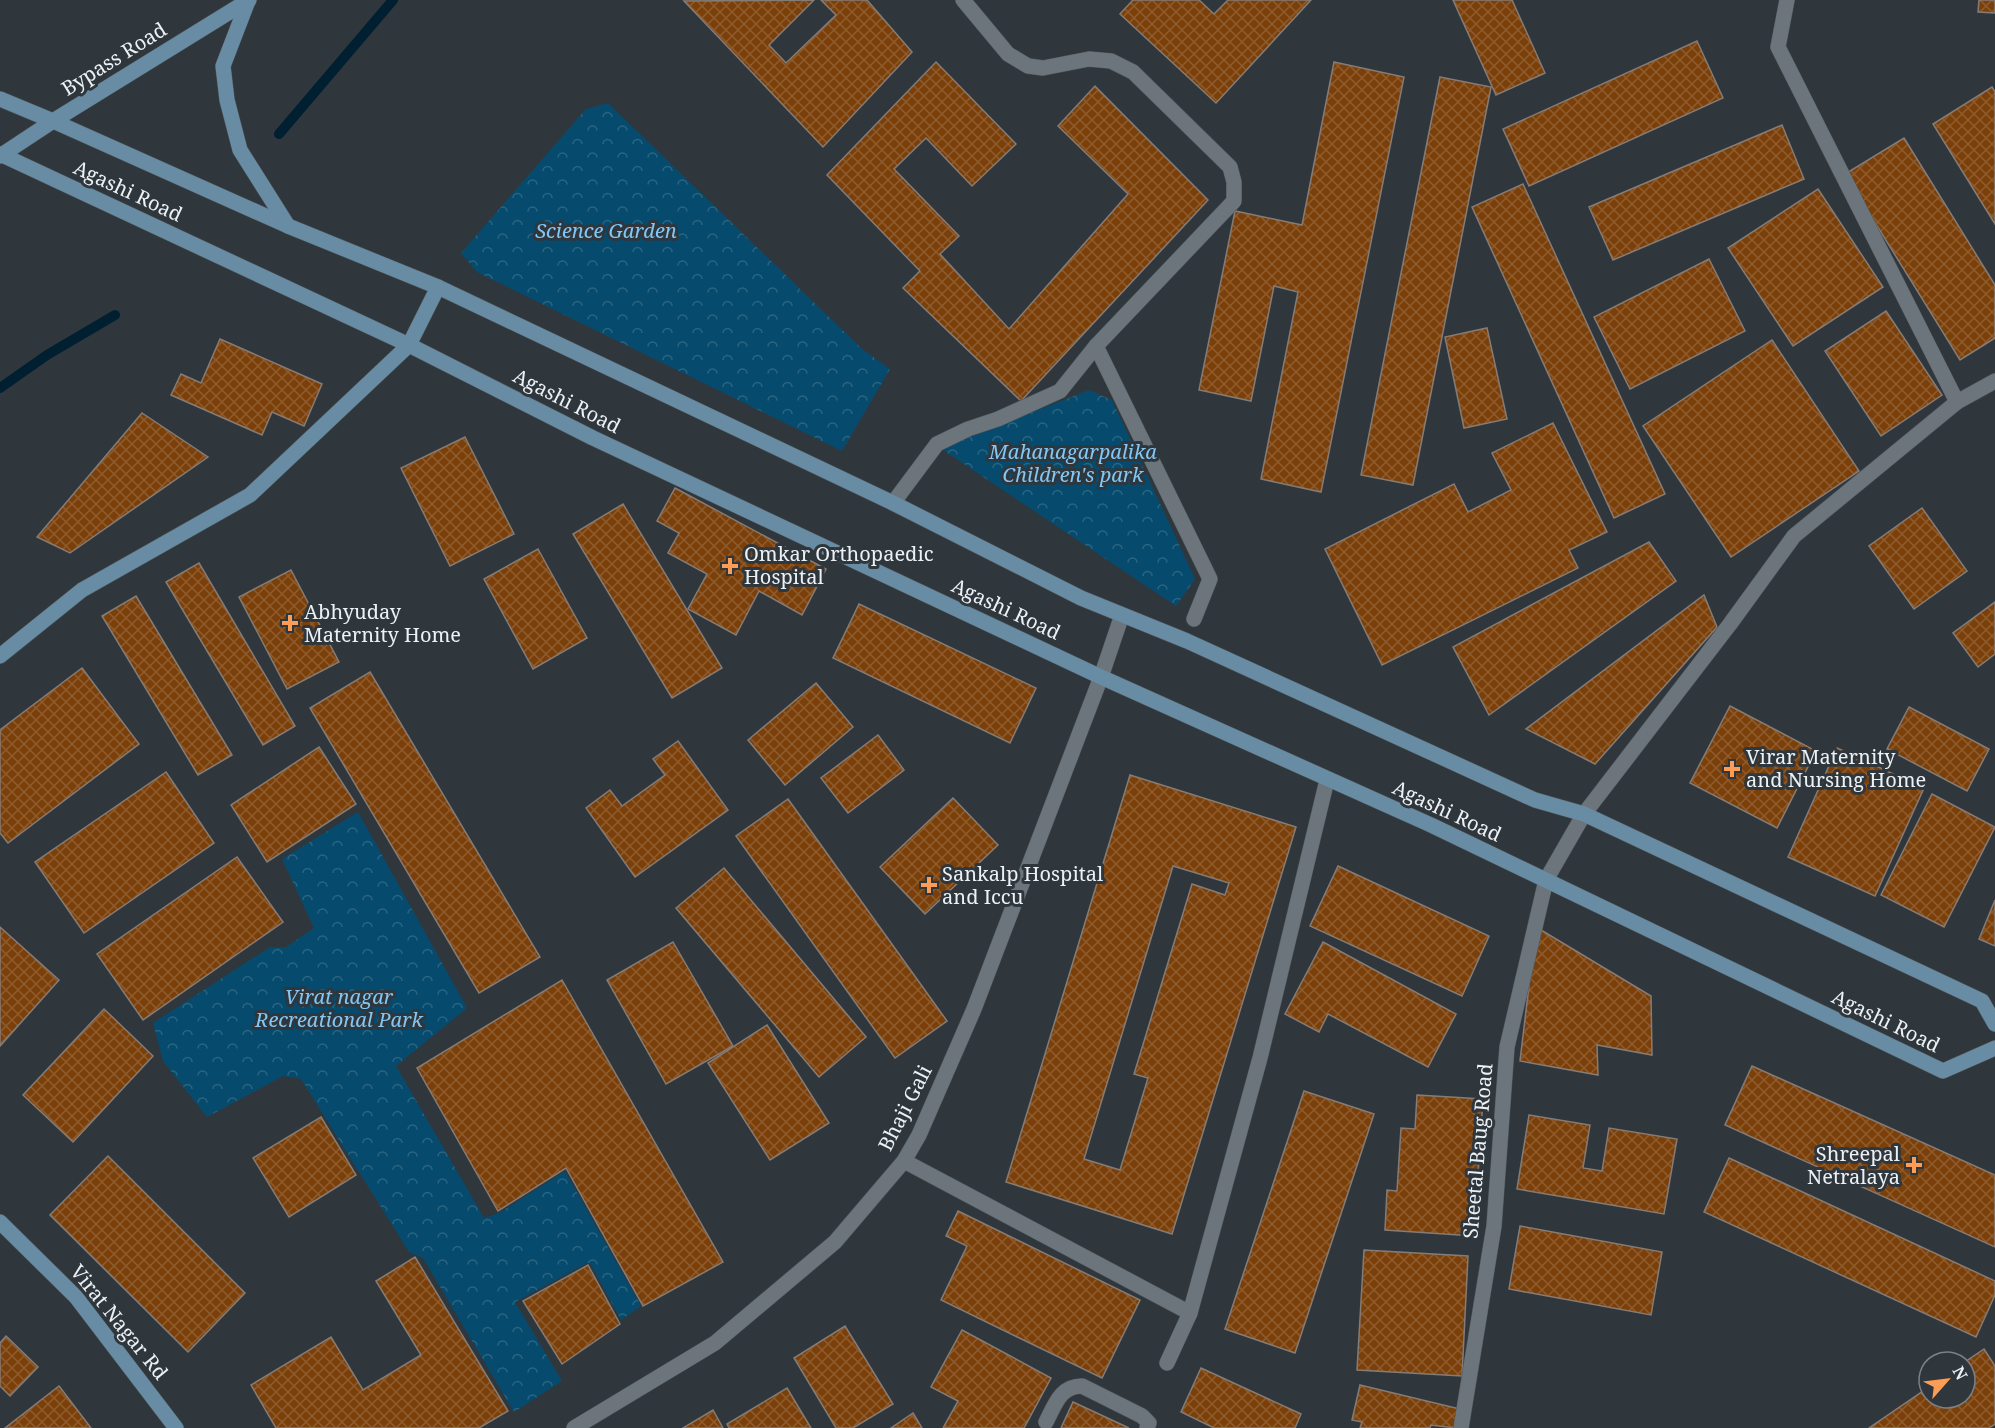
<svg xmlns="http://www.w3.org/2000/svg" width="1995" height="1428" font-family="'Noto Serif',serif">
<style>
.park{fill:url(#park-crowns)}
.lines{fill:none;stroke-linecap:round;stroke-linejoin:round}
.stream{stroke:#001f31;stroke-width:10}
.building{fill:url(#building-cross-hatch);stroke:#867c76;stroke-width:1.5;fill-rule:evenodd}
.street-casing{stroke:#4e565a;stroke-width:16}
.secondary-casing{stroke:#4e565a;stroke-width:16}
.street{stroke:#6c757c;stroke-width:15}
.secondary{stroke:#688ca3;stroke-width:15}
.poi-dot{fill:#fd9d55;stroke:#2f373d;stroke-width:2}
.labels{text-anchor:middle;stroke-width:6;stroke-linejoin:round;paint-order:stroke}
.street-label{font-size:20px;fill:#ecf1f5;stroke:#2f373d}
.park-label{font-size:20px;font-style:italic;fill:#83c8f5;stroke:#2f373d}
.poi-label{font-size:20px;fill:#ecf1f5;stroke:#2f373d;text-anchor:start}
</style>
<defs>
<pattern id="park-crowns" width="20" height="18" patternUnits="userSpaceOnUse" patternTransform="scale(1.5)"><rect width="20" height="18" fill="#064a6d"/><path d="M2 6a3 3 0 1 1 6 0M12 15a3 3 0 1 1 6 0" fill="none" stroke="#2a6582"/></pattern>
<pattern id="building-cross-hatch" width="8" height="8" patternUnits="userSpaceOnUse" patternTransform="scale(1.5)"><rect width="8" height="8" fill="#7b400a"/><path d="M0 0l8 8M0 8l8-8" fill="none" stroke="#8e5c2e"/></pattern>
</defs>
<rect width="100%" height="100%" fill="#2f373d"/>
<g class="park">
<polygon points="608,103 862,349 890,369 842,451 477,272 461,253 586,109"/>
<polygon points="1089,390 1112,400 1195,579 1176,606 940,448"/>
<polygon points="358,812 467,1008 396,1066 484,1218 499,1213 565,1171 641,1306 621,1320 590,1263 587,1263 515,1302 562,1381 514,1412 423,1258 409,1252 301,1079 283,1076 207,1117 163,1061 153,1023 270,947 286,947 314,928 282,859"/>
</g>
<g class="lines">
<g class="stream">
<polyline points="279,134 393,0"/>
<polyline points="0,388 47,355 115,315"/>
</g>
</g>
<g class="building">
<polygon points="814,0 769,45 786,63 836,15 821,0 867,0 912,52 823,147 684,1"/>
<polygon points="1133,0 1199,0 1214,14 1228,0 1311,0 1216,103 1120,14"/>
<polygon points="1453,0 1512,0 1545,73 1496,95"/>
<polygon points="1979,0 1995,0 1995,13 1978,12"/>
<polygon points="1697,41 1723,98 1529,186 1503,129"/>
<polygon points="936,62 1016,144 972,186 926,138 894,169 959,236 940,254 1009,329 1128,194 1058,126 1095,86 1208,200 1021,401 903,288 920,271 827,175"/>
<polygon points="1334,62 1404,77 1321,492 1261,479 1298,292 1274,286 1251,401 1199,390 1235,211 1302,225"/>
<polygon points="1440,77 1491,87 1413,485 1361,475"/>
<polygon points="1992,87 1995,92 1995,224 1933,124"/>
<polygon points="1782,125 1804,179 1613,260 1589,207"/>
<polygon points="1904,138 1995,285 1995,338 1960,360 1845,174"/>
<polygon points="1523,184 1665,494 1614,518 1472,207"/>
<polygon points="1818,189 1883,287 1793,346 1728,248"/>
<polygon points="1709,259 1745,331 1630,389 1594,317"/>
<polygon points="1886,311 1942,395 1881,436 1825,351"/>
<polygon points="1487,328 1507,419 1464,428 1445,337"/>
<polygon points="220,339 322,384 304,426 272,412 262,435 171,395 181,374 201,383"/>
<polygon points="1772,340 1859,471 1731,557 1643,426"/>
<polygon points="142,413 208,457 70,553 37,537"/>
<polygon points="1553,423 1607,532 1569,550 1578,568 1382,665 1325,549 1454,484 1468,512 1511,490 1492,453"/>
<polygon points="465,437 514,534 450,566 401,468"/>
<polygon points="675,488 826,569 802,615 759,591 736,635 688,609 707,574 668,553 679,533 657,521"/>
<polygon points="623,504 722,668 672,698 573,534"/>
<polygon points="1922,508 1967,571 1914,609 1869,546"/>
<polygon points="1649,542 1676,581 1489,715 1453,647"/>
<polygon points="538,549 587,638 533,669 484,579"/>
<polygon points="199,563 295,726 263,745 166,582"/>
<polygon points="291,570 339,662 287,689 239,597"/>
<polygon points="1704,595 1717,627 1595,764 1526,729"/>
<polygon points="136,596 232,755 198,775 102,616"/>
<polygon points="1995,602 1995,654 1978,667 1953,633"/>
<polygon points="859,604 1036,688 1010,743 833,658"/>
<polygon points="82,668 139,744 8,843 0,833 0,730"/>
<polygon points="370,672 540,957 479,993 310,708"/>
<polygon points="816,683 853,727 785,785 748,740"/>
<polygon points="1730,706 1816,751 1777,828 1690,783"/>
<polygon points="1909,707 1989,749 1967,791 1887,749"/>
<polygon points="878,735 904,770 848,813 821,778"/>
<polygon points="678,741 728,810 635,877 586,808 610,790 622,806 665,775 653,759"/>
<polygon points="319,747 356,804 267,862 231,805"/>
<polygon points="1837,748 1924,788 1875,896 1788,857"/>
<polygon points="166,772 214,843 84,933 35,862"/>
<path d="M1130,775l166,52 -124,407 -166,-52zM1173,866l56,17 -4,12 -33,-11 -58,190 14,4 -28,92 -36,-11z"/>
<polygon points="1932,794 1995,827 1944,927 1881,895"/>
<polygon points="953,798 998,845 925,914 880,867"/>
<polygon points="788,799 947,1021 895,1058 736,836"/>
<polygon points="237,857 283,922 143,1020 97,954"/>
<polygon points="1338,866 1489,936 1462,996 1310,926"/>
<polygon points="724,868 866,1037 819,1077 676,908"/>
<polygon points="1995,900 1995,946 1979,939"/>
<polygon points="0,927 59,980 0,1046"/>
<polygon points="1536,927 1651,996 1652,1055 1597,1045 1598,1075 1520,1061"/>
<polygon points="673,942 733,1046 666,1084 607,980"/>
<polygon points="1323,942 1456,1014 1428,1067 1328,1014 1319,1032 1285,1014"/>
<polygon points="562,980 723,1262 643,1306 566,1168 498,1211 417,1068"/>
<polygon points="104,1009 153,1056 73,1142 23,1095"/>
<polygon points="767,1025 829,1123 770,1160 708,1063"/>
<polygon points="1752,1066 1995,1175 1995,1247 1725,1125"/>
<polygon points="1304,1091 1374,1114 1295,1353 1225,1329"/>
<polygon points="1417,1095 1483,1099 1474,1236 1385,1230 1387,1190 1397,1191 1401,1128 1415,1129"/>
<polygon points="1529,1115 1590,1125 1583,1168 1602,1171 1609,1128 1677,1139 1664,1214 1517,1189"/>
<polygon points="321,1117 356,1175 289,1217 253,1158"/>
<polygon points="108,1156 245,1293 188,1352 50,1215"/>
<polygon points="1729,1158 1995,1281 1995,1295 1976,1337 1704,1212"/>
<polygon points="958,1211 1140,1300 1102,1378 941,1300 967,1246 946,1236"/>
<polygon points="1520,1226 1662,1252 1651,1315 1509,1289"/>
<polygon points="1364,1250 1468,1256 1462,1376 1357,1370"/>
<polygon points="415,1257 508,1411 479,1428 276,1428 251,1385 331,1337 363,1390 421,1355 376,1281"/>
<polygon points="588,1265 620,1324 562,1364 523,1301"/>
<polygon points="845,1326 893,1404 853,1428 836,1428 794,1358"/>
<polygon points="962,1330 1051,1378 1024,1428 943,1428 958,1401 931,1387"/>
<polygon points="6,1336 38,1367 10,1396 0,1386 0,1343"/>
<polygon points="1984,1349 1995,1366 1995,1424 1989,1428 1869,1428 1929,1387 1929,1398 1965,1398 1965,1362"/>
<polygon points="1201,1368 1301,1414 1295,1428 1214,1428 1181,1412"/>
<polygon points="1360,1385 1460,1409 1455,1428 1431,1425 1430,1428 1360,1428 1362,1422 1352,1420"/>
<polygon points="59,1386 91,1428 5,1428"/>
<polygon points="787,1388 811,1428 729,1428 727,1424"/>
<polygon points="1073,1402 1129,1428 1061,1428"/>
<polygon points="713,1410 723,1428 683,1428"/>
<polygon points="913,1413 922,1428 891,1428"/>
</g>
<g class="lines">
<defs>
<g id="street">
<polyline points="1787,0 1778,47 1957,402"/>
<polyline points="1096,346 1210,579 1194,619"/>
<polyline points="893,503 937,444 968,429 998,419 1060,391 1096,346 1234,201 1234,182 1230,167 1133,72 1111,61 1089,59 1043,68 1028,66 1008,54 963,0"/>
<polyline points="904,1161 1190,1313"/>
<polyline points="1167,1363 1190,1313 1260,1058 1327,780"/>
<path d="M1046,1422c9,-17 14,-36 36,-36l60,30 7,7 -2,5"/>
<polyline points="574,1428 715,1343 835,1242 904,1161 919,1135 974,1009 1101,677 1122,615"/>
<polyline points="1461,1428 1494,1226 1507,1047 1546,880 1584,814 1730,624 1794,536 1957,402 1995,381"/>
</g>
<g id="secondary">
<polyline points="248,1 223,66 227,100 240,150 288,226"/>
<polyline points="0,99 53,121 288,226 438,287 893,503 1081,598 1187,641 1535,800 1584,814 1982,1001 1995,1024"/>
<polyline points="0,154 409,345 593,438 1101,677 1431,825 1943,1071 1995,1048"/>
<polyline points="0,156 53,121 249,0"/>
<polyline points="0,656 82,590 250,495 409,345 438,287"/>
<polyline points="0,1222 76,1297 176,1428"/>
</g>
</defs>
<use href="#street" class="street-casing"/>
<use href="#secondary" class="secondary-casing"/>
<use href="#street" class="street"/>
<use href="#secondary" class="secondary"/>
</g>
<g class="poi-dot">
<path d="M727 557h6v6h6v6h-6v6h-6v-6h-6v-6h6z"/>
<path d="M287 614h6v6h6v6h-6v6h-6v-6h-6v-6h6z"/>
<path d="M1729 760h6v6h6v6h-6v6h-6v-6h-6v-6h6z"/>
<path d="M926 876h6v6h6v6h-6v6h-6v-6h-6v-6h6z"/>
<path d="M1911 1156h6v6h6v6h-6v6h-6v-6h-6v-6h6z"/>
</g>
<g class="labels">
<g class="street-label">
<text transform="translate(114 59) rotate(-32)" y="7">Bypass Road</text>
<text transform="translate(128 191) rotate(25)" y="7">Agashi Road</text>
<text transform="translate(567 401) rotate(27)" y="7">Agashi Road</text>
<text transform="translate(1006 609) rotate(25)" y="7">Agashi Road</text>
<text transform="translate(1447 811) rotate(25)" y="7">Agashi Road</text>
<text transform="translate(1886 1021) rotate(26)" y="7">Agashi Road</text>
<text transform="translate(905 1108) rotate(-63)" y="7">Bhaji Gali</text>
<text transform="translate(1478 1151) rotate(-85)" y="7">Sheetal Baug Road</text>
<text transform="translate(119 1322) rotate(51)" y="7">Virat Nagar Rd</text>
</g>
<g class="park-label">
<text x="606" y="238">Science Garden</text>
<text x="1073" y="459">Mahanagarpalika<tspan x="1073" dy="23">Children's park</tspan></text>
<text x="339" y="1004">Virat nagar<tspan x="339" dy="23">Recreational Park</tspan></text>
</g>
<g class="poi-label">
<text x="744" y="561">Omkar Orthopaedic<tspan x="744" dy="23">Hospital</tspan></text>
<text x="304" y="619">Abhyuday<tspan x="304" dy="23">Maternity Home</tspan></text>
<text x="1746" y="764">Virar Maternity<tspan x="1746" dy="23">and Nursing Home</tspan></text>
<text x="942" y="881">Sankalp Hospital<tspan x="942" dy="23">and Iccu</tspan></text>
<text x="1900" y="1161" text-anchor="end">Shreepal<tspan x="1900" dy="23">Netralaya</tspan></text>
</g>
</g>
<g transform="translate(1947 1380) rotate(62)"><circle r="28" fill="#2f373d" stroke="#7b8187" stroke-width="1.5"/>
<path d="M0-4.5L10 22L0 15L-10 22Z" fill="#fd9d55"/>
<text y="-9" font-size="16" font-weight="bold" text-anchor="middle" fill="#ecf1f5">N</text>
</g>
</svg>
